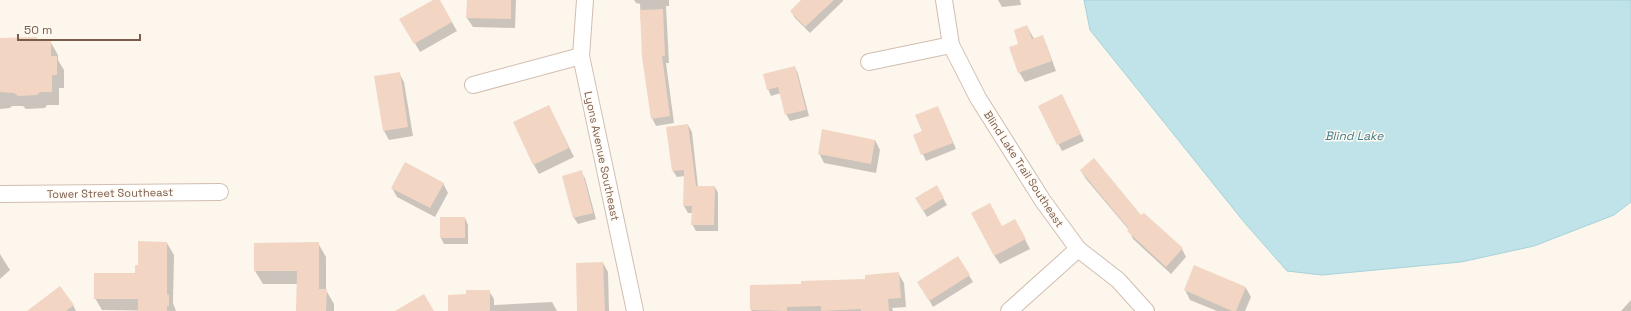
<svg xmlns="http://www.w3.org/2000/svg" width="1631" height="311" font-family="'Space Grotesk',sans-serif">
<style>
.water{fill:#bfe3e8;stroke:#a5d3da}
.shadow{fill:#0003}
.building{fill:#f3d5c3}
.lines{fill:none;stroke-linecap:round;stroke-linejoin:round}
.street-casing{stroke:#d1beb0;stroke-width:18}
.street{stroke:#fff;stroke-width:16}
.labels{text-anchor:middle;stroke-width:3;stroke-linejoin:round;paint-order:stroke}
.street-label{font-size:11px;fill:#7a5c4d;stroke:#fffaf3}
.water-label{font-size:12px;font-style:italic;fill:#437c86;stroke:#fffaf3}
</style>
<rect width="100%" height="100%" fill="#fdf6ec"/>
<polygon class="water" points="1084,0 1631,0 1631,202 1614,215 1534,246 1461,262 1322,275 1287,271 1244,222 1090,30"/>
<g class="shadow">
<polygon points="435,0 439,0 457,31 420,52 401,19"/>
<polygon points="468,0 516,0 515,28 473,27 467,18"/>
<polygon points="634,0 669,0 669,6 666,6 669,63 666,63 674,123 656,126 652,118 643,57 640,4 636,3"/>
<polygon points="802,0 843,0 843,1 810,33 795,18 791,11"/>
<polygon points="998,0 1020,0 1021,5 1002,7"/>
<polygon points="1027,26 1034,39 1042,36 1047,46 1056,71 1025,82 1019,72 1020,44"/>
<polygon points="0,39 50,41 58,55 58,60 64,70 64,88 59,88 59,105 47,105 45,108 26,109 23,106 12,106 10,108 0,109"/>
<polygon points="795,67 798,74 809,116 790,121 786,114 781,93 771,96 768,89"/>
<polygon points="399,73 404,82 413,136 389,140 384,131"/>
<polygon points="1065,102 1084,141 1062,151 1039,107"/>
<polygon points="941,114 956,149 926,161 914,135 923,132"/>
<polygon points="554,116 574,157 539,174 534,165"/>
<polygon points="688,125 692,132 698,187 715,187 718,193 718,231 696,231 692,224 692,213 688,213 684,206 685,176 677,177 673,171 668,128"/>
<polygon points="875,140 880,150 876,173 824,163 819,153"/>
<polygon points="1081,171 1182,249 1186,257 1171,274 1133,239 1129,230 1086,179"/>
<polygon points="581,172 585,178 596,219 578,224 574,218"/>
<polygon points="443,183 448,193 435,217 397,197 392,188"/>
<polygon points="936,186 947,205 927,217 916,198"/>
<polygon points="465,218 468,225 468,244 444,244 441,238"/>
<polygon points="1002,227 1020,230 1030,249 1000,264 994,255"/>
<polygon points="167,243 174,255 173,303 176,311 102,310 95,298 136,274"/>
<polygon points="318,243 326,257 326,290 334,304 334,311 297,311 297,284 263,284 255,271"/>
<polygon points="0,254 10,270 0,279"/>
<polygon points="958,257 973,282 933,307 922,288"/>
<polygon points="603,263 608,272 609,311 578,311"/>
<polygon points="898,273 904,283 906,307 892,308 893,311 752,311 751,310 803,285 866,280"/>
<polygon points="1246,288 1251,297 1245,311 1217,311 1190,300 1185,290"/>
<polygon points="489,291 494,299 494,305 552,302 557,311 449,311 467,295"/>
<polygon points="1631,300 1631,311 1621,311"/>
<polygon points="73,305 76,311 28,311"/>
</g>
<g class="building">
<polygon points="433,0 440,0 452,22 414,44 399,19"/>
<polygon points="467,0 511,0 511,19 466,18"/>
<polygon points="801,0 834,0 805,27 790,11"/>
<polygon points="663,9 665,56 662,56 670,116 651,119 642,57 640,10"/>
<polygon points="1027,25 1032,39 1043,35 1052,61 1018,73 1009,47 1018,44 1014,30"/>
<polygon points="36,37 39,40 51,40 51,56 57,56 57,75 52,75 52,92 40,92 37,95 18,96 14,93 0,92 0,38"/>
<polygon points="795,66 806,110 785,115 778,87 767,90 763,74"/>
<polygon points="400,72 408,127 383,131 374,76"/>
<polygon points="1062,94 1081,134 1057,145 1038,106"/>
<polygon points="549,105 569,148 533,165 513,122"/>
<polygon points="938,106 953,143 921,155 913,135 922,131 915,115"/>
<polygon points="688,124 696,186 715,186 714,225 691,225 692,206 683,206 684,170 672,171 666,127"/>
<polygon points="822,129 875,140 871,164 818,154"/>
<polygon points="1094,158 1141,215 1144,213 1183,248 1166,267 1127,231 1129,229 1080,170"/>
<polygon points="405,162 444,183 430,208 391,188"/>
<polygon points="582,170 593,213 573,218 562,176"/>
<polygon points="937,185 944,198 923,211 915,198"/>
<polygon points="990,203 1002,226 1015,219 1026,239 994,256 971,213"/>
<rect x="440" y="217" width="25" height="21"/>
<polygon points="138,241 167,242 167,294 169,295 169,306 167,306 167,311 138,311 138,299 94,299 94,273 135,273 135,265 138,265"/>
<polygon points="319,242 319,289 327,289 326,311 296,311 297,271 254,271 254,243"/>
<polygon points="958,256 970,275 929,301 917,282"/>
<polygon points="603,262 605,311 577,311 576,263"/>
<polygon points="1194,265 1246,287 1236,311 1232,311 1184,290"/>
<polygon points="899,272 901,298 888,299 889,311 861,311 861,309 821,311 821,306 787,307 787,311 750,310 750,285 801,284 801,281 865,279 865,275"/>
<polygon points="60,286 74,305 66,311 27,311"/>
<polygon points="466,290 490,290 490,311 448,311 448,295 466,294"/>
<polygon points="424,294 434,311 395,311"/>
</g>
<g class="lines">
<defs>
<g id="street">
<polyline points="585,0 581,56 635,311"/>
<polyline points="944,0 951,45 978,98 1043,201 1078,249 1118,280 1146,311"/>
<polyline points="869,62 951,45"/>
<polyline points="473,85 581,56"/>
<polyline points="0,194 220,192"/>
<polyline points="1009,311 1078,249"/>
</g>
</defs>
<use href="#street" class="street-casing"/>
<use href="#street" class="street"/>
</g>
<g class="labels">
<g class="street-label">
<text transform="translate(602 156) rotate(78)" y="4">Lyons Avenue Southeast</text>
<text transform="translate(1024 169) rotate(57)" y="4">Blind Lake Trail Southeast</text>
<text transform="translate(110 193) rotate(-1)" y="4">Tower Street Southeast</text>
</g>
<g class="water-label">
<text x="1354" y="140">Blind Lake</text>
</g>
</g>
<path d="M18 34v6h122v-6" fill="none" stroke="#7a5c4d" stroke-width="2"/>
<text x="24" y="34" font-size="12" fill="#7a5c4d" stroke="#fffaf3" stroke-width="3" paint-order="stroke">50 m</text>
</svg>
